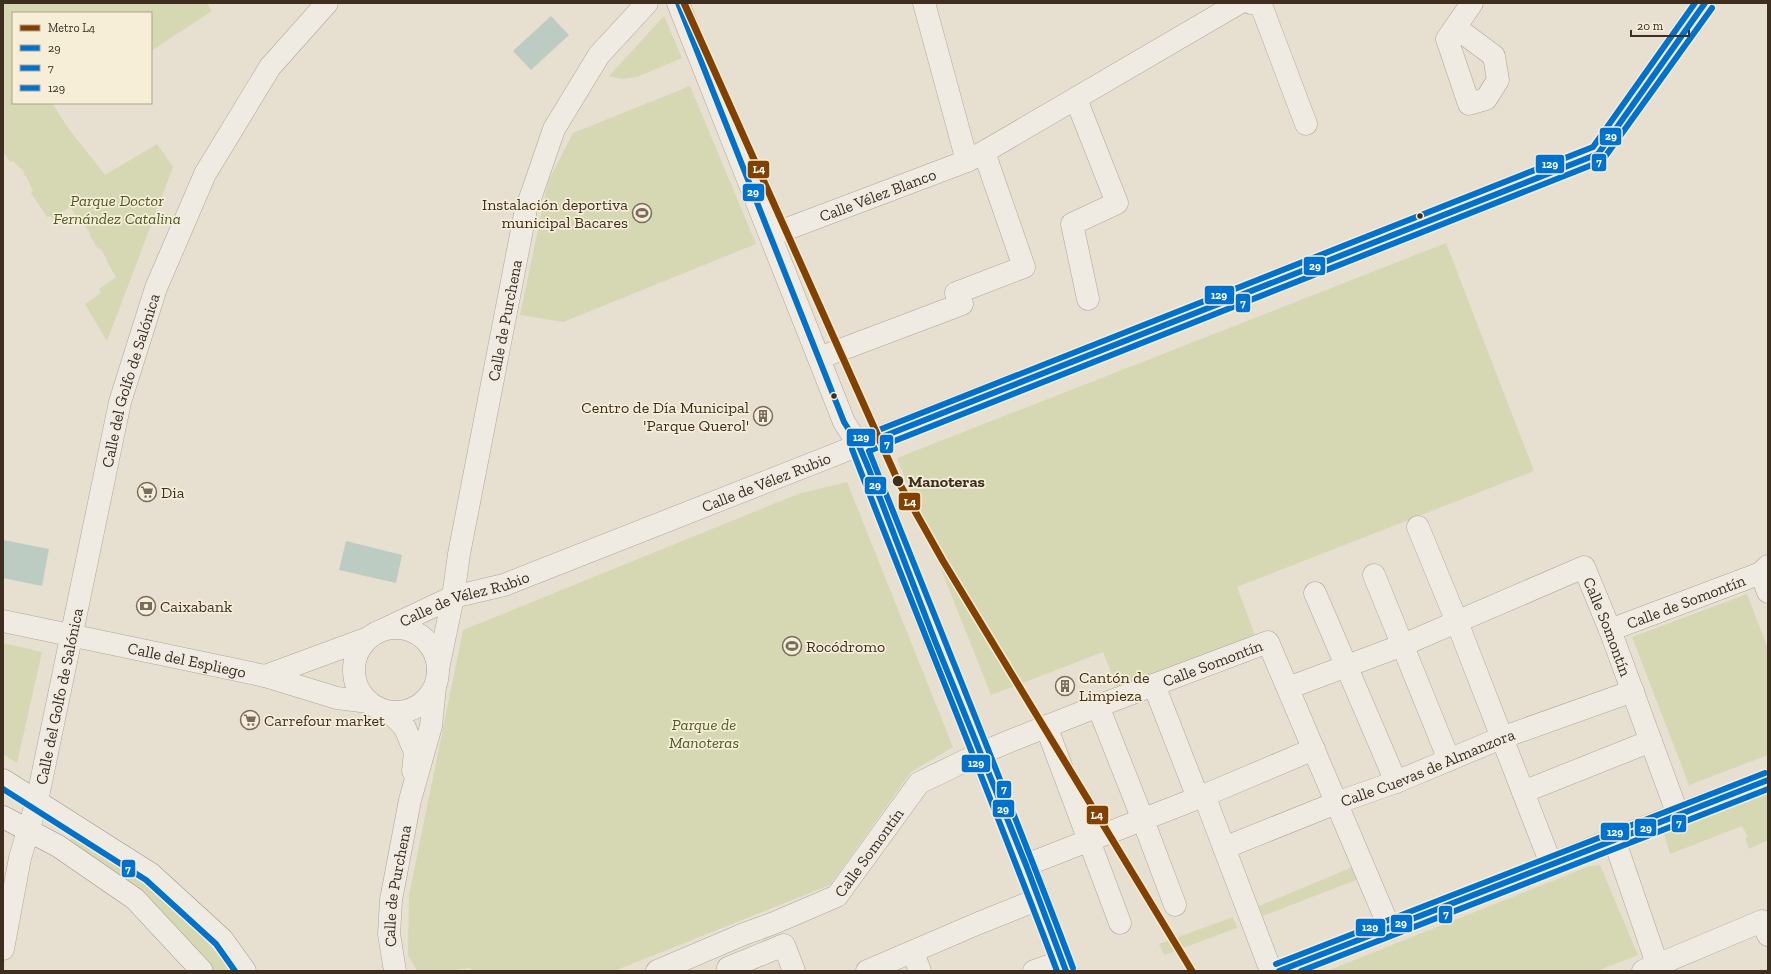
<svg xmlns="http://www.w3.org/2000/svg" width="1771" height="974" font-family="'Zilla Slab',serif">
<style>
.green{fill:#d6d7b3}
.water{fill:#bcccc2}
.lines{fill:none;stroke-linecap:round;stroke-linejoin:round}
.street-casing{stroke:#ada599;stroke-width:23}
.secondary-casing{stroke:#9c958a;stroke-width:23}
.street{stroke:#efebe3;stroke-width:22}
.secondary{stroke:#efebe3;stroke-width:22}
.bus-1-casing{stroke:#f7eed8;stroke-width:9}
.bus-2-casing{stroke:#f7eed8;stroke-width:9}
.bus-3-casing{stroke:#f7eed8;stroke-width:9}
.bus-1{stroke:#0072ce;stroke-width:6}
.bus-2{stroke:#0072ce;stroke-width:6}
.bus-3{stroke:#0072ce;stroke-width:6}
.metro-1-casing{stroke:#f7eed8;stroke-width:10}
.metro-1{stroke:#824100;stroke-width:7}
.bus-dot{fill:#3d2e20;stroke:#f7eed8;stroke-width:1.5}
.labels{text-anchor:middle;stroke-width:3.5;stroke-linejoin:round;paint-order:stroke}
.street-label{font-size:16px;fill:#3d2e20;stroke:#f7eed8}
.park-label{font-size:16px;font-style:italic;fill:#4d5a26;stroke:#f7eed8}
.poi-label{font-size:16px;fill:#3d2e20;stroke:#f7eed8;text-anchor:start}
.stop-label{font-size:16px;font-weight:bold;fill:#3d2e20;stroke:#f7eed8;text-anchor:start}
.line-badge{stroke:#f7eed8;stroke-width:1.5}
.badge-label{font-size:11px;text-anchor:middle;font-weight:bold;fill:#fff}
</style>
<rect width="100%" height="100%" fill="#e7e0d1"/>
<g class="green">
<polygon points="3,3 207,3 212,11 151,51 151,13 13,13 13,103 52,103 68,128 105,175 157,144 173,167 107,341 85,304 101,293 99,289 116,277 106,260 107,259 100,248 98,249 89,234 90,233 83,223 81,223 70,207 52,219 50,216 47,217 31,193 33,191 26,176 23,175 25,173 13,161 10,162 3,151"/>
<polygon points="664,16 682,58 637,77 621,79 609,76"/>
<polygon points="690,86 756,244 563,322 520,315 548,182 573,133"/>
<polygon points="1446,243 1534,471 1237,587 1255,635 1118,690 1103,652 991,695 897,458"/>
<polygon points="847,482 953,747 911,772 830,885 614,971 474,971 470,968 444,971 417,971 408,955 409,895 463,630 798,494"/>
<polygon points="1747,594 1768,649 1768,755 1689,785 1632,637"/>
<polygon points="3,643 42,652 17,763 3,754"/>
<polygon points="1768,787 1768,840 1749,849 1745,838 1748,837 1742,826 1670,854 1663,830"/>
<polygon points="73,836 128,870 163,898 185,917 232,971 211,971 125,879 95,858 69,842"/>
<polygon points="1600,865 1638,955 1597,971 1327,971 1590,866"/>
<polygon points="1355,866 1361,878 1263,916 1259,906"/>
<polygon points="1233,917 1237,928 1164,955 1159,944"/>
</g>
<g class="water">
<polygon points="551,16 569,35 531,70 513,51"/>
<polygon points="3,540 49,549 42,586 3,578"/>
<polygon points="346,541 402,555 396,583 339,570"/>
</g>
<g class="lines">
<defs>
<g id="street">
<polyline points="678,3 844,422 859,446 868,467 935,641 1026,865 1066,971"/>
<polyline points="924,3 967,161"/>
<polyline points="1251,3 1261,5 1306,124"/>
<polyline points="1455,27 1494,56 1498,80 1486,99 1469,104 1447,39 1472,3"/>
<polyline points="1076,99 1117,203 1072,224 1088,299"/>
<path id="s1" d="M771,235l196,-74 17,-9 255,-149"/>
<polyline points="819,358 962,304 956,293 1024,267 984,152"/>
<polyline points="1418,527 1457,622 1551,864"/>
<polyline points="1761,573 1768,592"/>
<polyline points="1374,575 1449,760"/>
<polyline points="1315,593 1396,782"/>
<path id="s2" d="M3,621l262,55 72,22 32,4"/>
<path id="s3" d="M387,628l66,-31 51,-12 1094,-431 107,-151"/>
<circle cx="396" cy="670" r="42"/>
<path id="s4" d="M1610,630l151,-57 7,-7"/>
<path id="s5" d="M438,669l15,-72 6,-43 67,-345 6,-16 22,-64 45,-74 48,-52"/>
<polyline points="265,676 368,638"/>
<polyline points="1154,685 1198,798"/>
<path id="s6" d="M1288,688l115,-43 181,-78 26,63 68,185"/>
<polyline points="1098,706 1143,820 1175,905"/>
<polyline points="390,712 405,728 415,752 413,771"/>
<polyline points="1046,726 1120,923"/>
<polyline points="1523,792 1651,741"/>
<polyline points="1204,795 1271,971"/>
<polyline points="1614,839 1657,964"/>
<path id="s7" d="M1224,848l112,-45 60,-21 105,-44 132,-47"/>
<polyline points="1026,865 1198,798 1314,749"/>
<path id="s8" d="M3,949l17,-91 17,-57 83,-399 36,-114 49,-114 65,-107 57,-64"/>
<polyline points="913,953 920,971"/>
<polyline points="728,968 784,945 794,971"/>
<path id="s9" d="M395,971l-6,-37 2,-34 19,-100 21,-74 4,-39"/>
<path id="s10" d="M657,971l87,-37 30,-11 63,-27 82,-113 62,-30 34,-14 83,-33 170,-64 122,287"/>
<polyline points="867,971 979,923 1039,899"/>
<polyline points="1034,971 1062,961"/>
<polyline points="1279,971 1473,896 1614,839 1768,780"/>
<polyline points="1643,971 1762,921 1768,935"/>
</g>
<g id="secondary">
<polyline points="3,780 151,874 222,939 245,971"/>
<polyline points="3,817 58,846 135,899 202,971"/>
</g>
</defs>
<use href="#street" class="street-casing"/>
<use href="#secondary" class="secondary-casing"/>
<use href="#street" class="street"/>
<use href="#secondary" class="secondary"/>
<defs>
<g id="bus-1">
<polyline points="678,3 844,422 859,446 868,467 935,641 1026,865 1066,971"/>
<polyline points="859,446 1598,154 1705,3"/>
<polyline points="1279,971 1768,780"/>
</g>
<g id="bus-2">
<polyline points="3,789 146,880 216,944 235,971"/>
<path d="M1073,968c-65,-173 -136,-345 -204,-517l733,-290 110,-153"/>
<polyline points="1301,971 1768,789"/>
</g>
<g id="bus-3">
<polyline points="1276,964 1765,773"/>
<path d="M1057,971c-66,-175 -138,-348 -205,-522v-8l4,-2 737,-292 102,-144"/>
</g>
</defs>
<use href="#bus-1" class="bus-1-casing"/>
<use href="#bus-2" class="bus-2-casing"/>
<use href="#bus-3" class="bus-3-casing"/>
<use href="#bus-1" class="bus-1"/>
<use href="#bus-2" class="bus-2"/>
<use href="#bus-3" class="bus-3"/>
<defs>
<polyline id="metro-1" points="684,3 898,481 943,561 1192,971"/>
</defs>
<use href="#metro-1" class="metro-1-casing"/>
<use href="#metro-1" class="metro-1"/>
</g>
<defs>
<symbol id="stadium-ring" viewBox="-11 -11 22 22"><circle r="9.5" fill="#f7eed8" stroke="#786c5e" stroke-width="1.5"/><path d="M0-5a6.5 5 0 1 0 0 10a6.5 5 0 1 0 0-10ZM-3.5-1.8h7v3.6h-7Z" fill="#786c5e"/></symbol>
<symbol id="building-ring" viewBox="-11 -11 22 22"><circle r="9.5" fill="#f7eed8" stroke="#786c5e" stroke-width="1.5"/><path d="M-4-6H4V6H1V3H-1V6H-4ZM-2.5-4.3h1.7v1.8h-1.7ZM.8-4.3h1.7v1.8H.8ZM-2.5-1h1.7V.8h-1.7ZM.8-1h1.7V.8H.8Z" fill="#786c5e"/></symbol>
<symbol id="supermarket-ring" viewBox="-11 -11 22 22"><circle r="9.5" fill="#f7eed8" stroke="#786c5e" stroke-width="1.5"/><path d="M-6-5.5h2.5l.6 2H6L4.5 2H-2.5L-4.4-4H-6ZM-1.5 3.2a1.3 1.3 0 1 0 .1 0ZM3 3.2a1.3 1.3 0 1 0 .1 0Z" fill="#786c5e"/></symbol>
<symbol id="bank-ring" viewBox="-11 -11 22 22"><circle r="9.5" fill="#f7eed8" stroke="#786c5e" stroke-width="1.5"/><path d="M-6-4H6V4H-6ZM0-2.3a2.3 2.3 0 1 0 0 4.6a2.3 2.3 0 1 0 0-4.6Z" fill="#786c5e"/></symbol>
</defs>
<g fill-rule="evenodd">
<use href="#stadium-ring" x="631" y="202" width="22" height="22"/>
<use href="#building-ring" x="752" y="405" width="22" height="22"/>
<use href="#supermarket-ring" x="136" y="481" width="22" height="22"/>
<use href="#bank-ring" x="135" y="595" width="22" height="22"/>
<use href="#stadium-ring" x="781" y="635" width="22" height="22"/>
<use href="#building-ring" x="1054" y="675" width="22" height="22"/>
<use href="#supermarket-ring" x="239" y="709" width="22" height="22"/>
</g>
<g class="bus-dot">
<circle cx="1420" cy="216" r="3.5"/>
<circle cx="834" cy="396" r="3.5"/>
<circle cx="898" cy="481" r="6"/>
</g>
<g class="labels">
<g class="street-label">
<text dy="6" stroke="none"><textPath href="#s1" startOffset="114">Calle Vélez Blanco</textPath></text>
<text dy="6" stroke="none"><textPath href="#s5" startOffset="355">Calle de Purchena</textPath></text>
<text dy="6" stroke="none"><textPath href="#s8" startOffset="583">Calle del Golfo de Salónica</textPath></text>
<text dy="6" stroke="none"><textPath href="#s3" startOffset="407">Calle de Vélez Rubio</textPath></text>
<text dy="6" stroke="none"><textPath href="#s3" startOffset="83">Calle de Vélez Rubio</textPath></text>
<text dy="6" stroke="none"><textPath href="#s4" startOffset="81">Calle de Somontín</textPath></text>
<text dy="6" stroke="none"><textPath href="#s6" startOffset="384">Calle Somontín</textPath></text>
<text dy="6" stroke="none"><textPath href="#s2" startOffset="188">Calle del Espliego</textPath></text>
<text dy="6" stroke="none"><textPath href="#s10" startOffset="652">Calle Somontín</textPath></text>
<text dy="6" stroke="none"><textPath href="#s8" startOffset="259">Calle del Golfo de Salónica</textPath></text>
<text dy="6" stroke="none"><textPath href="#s7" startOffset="219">Calle Cuevas de Almanzora</textPath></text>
<text dy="6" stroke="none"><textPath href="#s10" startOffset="249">Calle Somontín</textPath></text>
<text dy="6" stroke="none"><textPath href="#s9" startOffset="86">Calle de Purchena</textPath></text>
</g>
<g class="park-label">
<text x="117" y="206">Parque Doctor<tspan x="117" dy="18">Fernández Catalina</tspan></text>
<text x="704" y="730">Parque de<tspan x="704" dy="18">Manoteras</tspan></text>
</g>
<g class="poi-label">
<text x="628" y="210" text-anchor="end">Instalación deportiva<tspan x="628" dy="18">municipal Bacares</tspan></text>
<text x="749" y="413" text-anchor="end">Centro de Día Municipal<tspan x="749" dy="18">'Parque Querol'</tspan></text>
<text x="161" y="498">Dia</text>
<text x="160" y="612">Caixabank</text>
<text x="806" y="652">Rocódromo</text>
<text x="1079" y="683">Cantón de<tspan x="1079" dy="18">Limpieza</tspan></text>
<text x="264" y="726">Carrefour market</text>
</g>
<g class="stop-label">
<text x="908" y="487">Manoteras</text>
</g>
</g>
<g class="line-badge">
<rect x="1599" y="127" width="23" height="19" rx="4" fill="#0072ce"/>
<rect x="1591" y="153" width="16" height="19" rx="4" fill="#0072ce"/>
<rect x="1535" y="154" width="30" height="20" rx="4" fill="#0072ce"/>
<rect x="747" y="160" width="23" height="19" rx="4" fill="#824100"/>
<rect x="742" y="183" width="23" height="19" rx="4" fill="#0072ce"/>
<rect x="1303" y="256" width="23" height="20" rx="4" fill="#0072ce"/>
<rect x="1204" y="285" width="31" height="20" rx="4" fill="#0072ce"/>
<rect x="1235" y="293" width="16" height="20" rx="4" fill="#0072ce"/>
<rect x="846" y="428" width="30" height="19" rx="4" fill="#0072ce"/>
<rect x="879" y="434" width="15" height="20" rx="4" fill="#0072ce"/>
<rect x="864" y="476" width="23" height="19" rx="4" fill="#0072ce"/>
<rect x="898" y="492" width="23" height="19" rx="4" fill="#824100"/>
<rect x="961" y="754" width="30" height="19" rx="4" fill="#0072ce"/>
<rect x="996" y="780" width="16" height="19" rx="4" fill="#0072ce"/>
<rect x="992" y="799" width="23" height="19" rx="4" fill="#0072ce"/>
<rect x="1086" y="805" width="23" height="20" rx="4" fill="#824100"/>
<rect x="1671" y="814" width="16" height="19" rx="4" fill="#0072ce"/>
<rect x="1634" y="818" width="23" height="19" rx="4" fill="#0072ce"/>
<rect x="1600" y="822" width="30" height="19" rx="4" fill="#0072ce"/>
<rect x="121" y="859" width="15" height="19" rx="4" fill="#0072ce"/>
<rect x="1438" y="905" width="15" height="19" rx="4" fill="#0072ce"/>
<rect x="1390" y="914" width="23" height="19" rx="4" fill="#0072ce"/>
<rect x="1355" y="918" width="31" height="19" rx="4" fill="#0072ce"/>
</g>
<g class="badge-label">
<text x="1611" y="140">29</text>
<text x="1599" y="166">7</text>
<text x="1550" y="168">129</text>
<text x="759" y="173">L4</text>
<text x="753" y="196">29</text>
<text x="1315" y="270">29</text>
<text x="1219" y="299">129</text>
<text x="1243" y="307">7</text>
<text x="861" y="441">129</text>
<text x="887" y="448">7</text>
<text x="875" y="489">29</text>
<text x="910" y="506">L4</text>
<text x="976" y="767">129</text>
<text x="1004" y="793">7</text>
<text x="1003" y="813">29</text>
<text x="1097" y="819">L4</text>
<text x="1679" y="827">7</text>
<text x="1646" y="832">29</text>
<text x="1615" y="836">129</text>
<text x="128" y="873">7</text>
<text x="1446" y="918">7</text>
<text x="1401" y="927">29</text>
<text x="1370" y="931">129</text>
</g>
<rect width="1771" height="974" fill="none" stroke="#3d2e20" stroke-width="8"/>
<rect x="12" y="12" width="140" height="92" fill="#f7eed8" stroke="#ada18e"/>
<rect x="20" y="25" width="20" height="6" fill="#824100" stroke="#ada18e"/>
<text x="48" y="32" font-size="12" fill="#3d2e20">Metro L4</text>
<rect x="20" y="45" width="20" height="6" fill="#0072ce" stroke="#ada18e"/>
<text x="48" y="52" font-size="12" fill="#3d2e20">29</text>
<rect x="20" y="65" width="20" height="6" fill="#0072ce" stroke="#ada18e"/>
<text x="48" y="72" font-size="12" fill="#3d2e20">7</text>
<rect x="20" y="85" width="20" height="6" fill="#0072ce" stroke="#ada18e"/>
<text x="48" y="92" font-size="12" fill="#3d2e20">129</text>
<path d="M1631 30v6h58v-6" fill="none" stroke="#3d2e20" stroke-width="2"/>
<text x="1637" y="30" font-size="12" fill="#3d2e20" stroke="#f7eed8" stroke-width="3" paint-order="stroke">20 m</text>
</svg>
